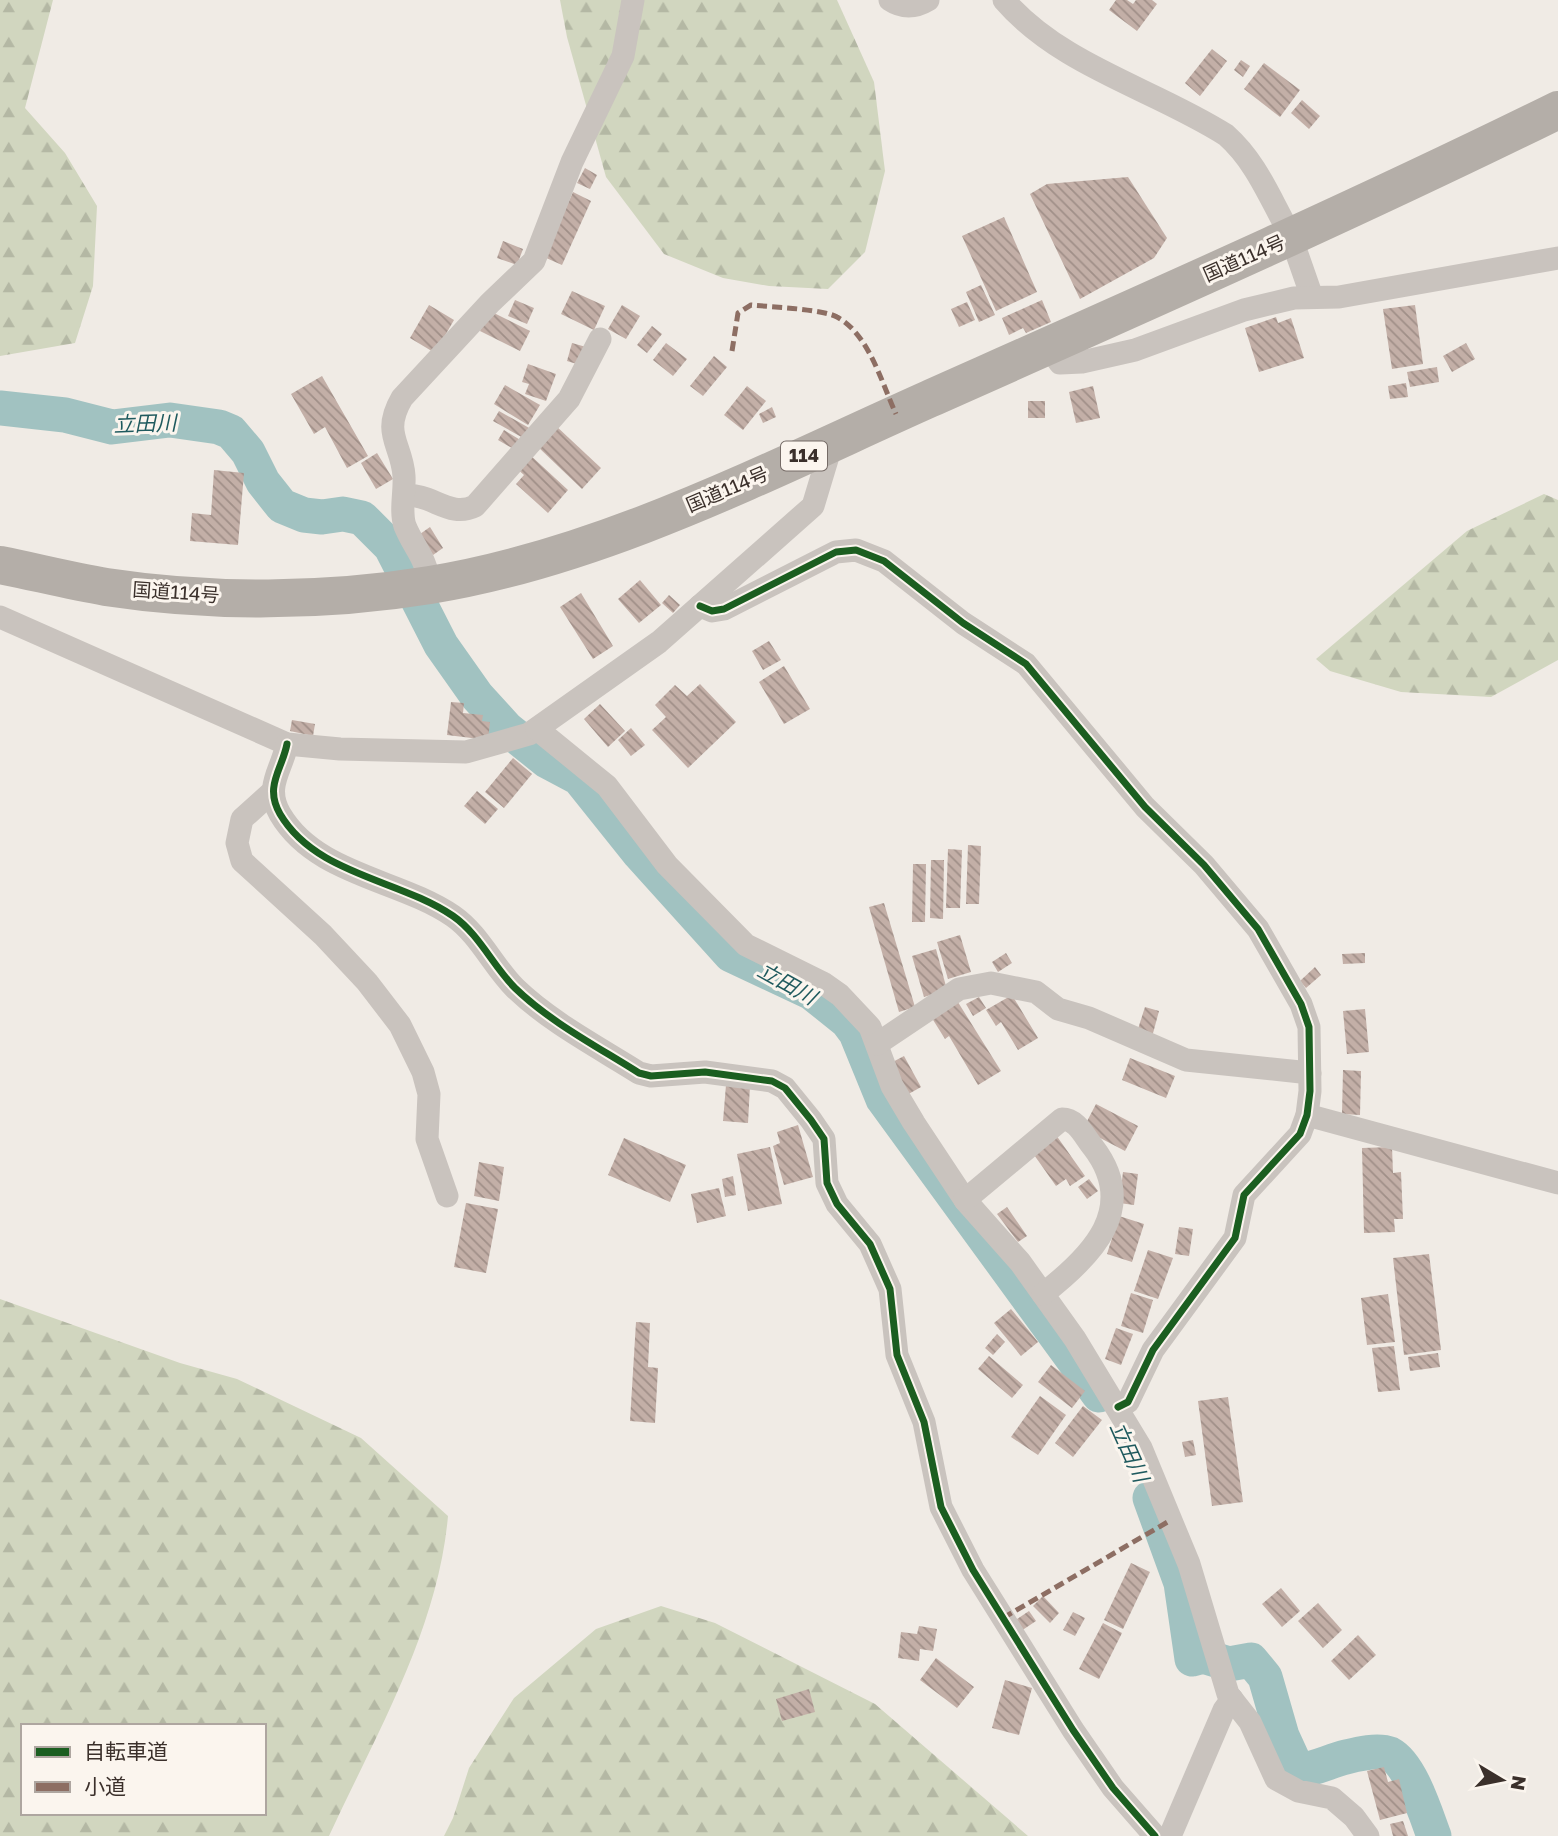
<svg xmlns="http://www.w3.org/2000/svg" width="1558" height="1836" font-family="'Golos Text','Noto Sans JP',sans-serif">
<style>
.forest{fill:url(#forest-firs);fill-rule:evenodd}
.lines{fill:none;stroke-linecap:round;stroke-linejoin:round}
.river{stroke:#a1c2c1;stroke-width:35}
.building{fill:url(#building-back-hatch)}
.minor{stroke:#c9c3be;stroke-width:23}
.trunk{stroke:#b4aea8;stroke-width:38}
.quiet{stroke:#8d6e63;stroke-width:5;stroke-dasharray:10 5;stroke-linecap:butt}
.cycleway-casing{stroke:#fbf5ee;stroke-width:11}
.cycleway{stroke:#1b5e20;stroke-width:7}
.labels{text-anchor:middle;stroke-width:6;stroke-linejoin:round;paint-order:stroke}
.shield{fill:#fbf5ee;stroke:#756b66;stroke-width:2}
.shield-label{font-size:18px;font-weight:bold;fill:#3b302b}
.street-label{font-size:19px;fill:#3b302b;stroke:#fbf5ee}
.water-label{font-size:21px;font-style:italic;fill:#1f5a5e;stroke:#fbf5ee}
</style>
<defs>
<pattern id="forest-firs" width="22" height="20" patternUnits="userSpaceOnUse" patternTransform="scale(1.75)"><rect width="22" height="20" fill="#d1d6bf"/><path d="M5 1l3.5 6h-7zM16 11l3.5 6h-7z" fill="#b4b8a4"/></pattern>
<pattern id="building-back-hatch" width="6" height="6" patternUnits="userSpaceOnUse" patternTransform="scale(1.75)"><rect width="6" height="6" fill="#c3afa7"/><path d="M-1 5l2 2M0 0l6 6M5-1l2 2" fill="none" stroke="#a08f88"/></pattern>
</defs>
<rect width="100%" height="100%" fill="#f0ebe5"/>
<g class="forest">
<polygon points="0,0 53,0 25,108 65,153 97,206 93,286 75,343 0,356"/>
<polygon points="560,0 837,0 874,82 885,171 865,252 828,289 769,286 723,278 664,254 606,177 567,37"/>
<polygon points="1544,494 1558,500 1558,660 1491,697 1401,692 1330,671 1316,659 1467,531"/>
<path d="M0,1299l180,64 57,16 124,59 87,78c-10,114 -72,218 -119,320h-329zM23,1726h241v87h-241z"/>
<polygon points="661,1606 715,1623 875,1704 1028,1836 444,1836 453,1818 469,1768 514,1698 596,1629"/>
</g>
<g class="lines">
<g class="river">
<polyline points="0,408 65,415 112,427 170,420 219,427 231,432 248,452 263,482 282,506 304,515 322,517 343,514 362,518 391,547 441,645 477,696 507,729 547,761 579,778 639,853 731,955 812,993 847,1021 856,1033 883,1099 1099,1395"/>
<path d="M1150,1498l31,85 11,76 11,-3 26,8 22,-4 14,17 17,59 16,35c17,-2 32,-10 48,-14 12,-3 32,-8 44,-3 21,11 36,61 44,82"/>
</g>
</g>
<g class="building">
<polygon points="1116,0 1127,0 1133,4 1136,0 1152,0 1157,4 1137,31 1109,10"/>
<polygon points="1212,49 1227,61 1200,96 1185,83"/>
<polygon points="1241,60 1250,66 1243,77 1234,70"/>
<polygon points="1264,63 1300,90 1280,117 1244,89"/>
<polygon points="1302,100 1320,116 1309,129 1291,113"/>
<polygon points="585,168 597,175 590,189 577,183"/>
<polygon points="1128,177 1167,238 1154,258 1080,299 1030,194 1047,184"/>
<polygon points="573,192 591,201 562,265 544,257"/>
<polygon points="1004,217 1037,292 996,311 962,236"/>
<polygon points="503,241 523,249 517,265 497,258"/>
<polygon points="981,285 995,315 979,322 966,292"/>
<polygon points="572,291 605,306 594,330 561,314"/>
<polygon points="515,300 534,308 527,324 508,316"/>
<polygon points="1042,300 1051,322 1026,333 1023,328 1009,335 1002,318"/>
<polygon points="967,302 975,320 959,327 951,309"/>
<polygon points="429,305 454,320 435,353 410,338"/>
<polygon points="622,305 640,316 626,339 608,329"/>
<polygon points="1415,305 1423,364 1392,369 1383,309"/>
<polygon points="490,311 530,331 520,351 480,331"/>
<polygon points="1276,317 1278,323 1291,318 1304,358 1259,372 1245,328"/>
<polygon points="652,326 662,334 647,353 637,345"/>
<polygon points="572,343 586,347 580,365 567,361"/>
<polygon points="666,343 687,359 673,376 653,360"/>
<polygon points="1466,343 1475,359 1452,372 1443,356"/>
<polygon points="714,356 727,367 703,396 690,386"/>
<polygon points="528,364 556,374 546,401 525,394 529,384 522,382"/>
<polygon points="1437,367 1439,382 1410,387 1407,372"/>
<polygon points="322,376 368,456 347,468 325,427 314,434 291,394"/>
<polygon points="1406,383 1408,397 1390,399 1388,386"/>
<polygon points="505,385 540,405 528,425 494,404"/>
<polygon points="747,386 766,401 743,430 724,415"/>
<polygon points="1093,386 1100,418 1076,423 1069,392"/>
<rect x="1028" y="401" width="17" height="17"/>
<polygon points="772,407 776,417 763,423 759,414"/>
<polygon points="499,411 531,429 525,439 493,421"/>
<polygon points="555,425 601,468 582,489 536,445"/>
<polygon points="504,430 522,441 517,451 498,440"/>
<polygon points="377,453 393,479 376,489 361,463"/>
<polygon points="529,454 568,490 548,513 516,484 524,475 516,468"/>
<polygon points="214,470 244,473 238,545 190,541 192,513 211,515"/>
<polygon points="430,527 443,548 433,555 420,534"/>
<polygon points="640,580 661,605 639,623 618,599"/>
<polygon points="581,593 613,646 593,659 560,607"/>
<polygon points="669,595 680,605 673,613 662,603"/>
<polygon points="769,641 781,660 763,670 752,651"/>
<polygon points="784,666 810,709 784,724 759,682"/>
<polygon points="700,684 736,722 688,768 652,730 666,717 655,705 675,685 687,696"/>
<polygon points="451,702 464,703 463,713 483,715 482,721 490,722 488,740 447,735"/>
<polygon points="600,704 625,731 608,747 584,719"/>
<polygon points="292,720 315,724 313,736 290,731"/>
<polygon points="631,728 645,745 631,756 618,740"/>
<polygon points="513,758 532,774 504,808 485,792"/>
<polygon points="477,791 498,809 485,824 464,806"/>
<polygon points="968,845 981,846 979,904 966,904"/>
<polygon points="948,849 962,850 960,908 946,908"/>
<polygon points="931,860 944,860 943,919 930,918"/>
<polygon points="913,864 926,864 925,922 912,922"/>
<polygon points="884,903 915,1007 899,1012 869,907"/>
<polygon points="960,935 971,972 948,979 937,942"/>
<polygon points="936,949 947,990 924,997 912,956"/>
<polygon points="1006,953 1012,963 998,972 992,962"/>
<polygon points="1365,953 1365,963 1343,964 1342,954"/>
<polygon points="1315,967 1321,975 1306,988 1300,981"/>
<polygon points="1012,995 1038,1038 1018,1050 1001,1022 996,1026 986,1010"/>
<polygon points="979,997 986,1008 973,1016 966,1004"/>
<polygon points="956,999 1001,1071 978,1085 949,1036 945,1039 930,1015"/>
<polygon points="1145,1007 1159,1011 1152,1037 1137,1032"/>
<polygon points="1365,1009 1369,1052 1347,1054 1343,1011"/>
<polygon points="904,1056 921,1087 905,1096 887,1065"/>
<polygon points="1130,1058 1175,1076 1166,1098 1122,1080"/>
<polygon points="1343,1070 1361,1071 1360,1115 1342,1114"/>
<polygon points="726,1085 750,1086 748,1123 723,1121"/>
<polygon points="1096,1104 1138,1126 1125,1151 1083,1129"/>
<polygon points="798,1125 813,1177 784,1185 773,1146 780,1143 777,1132"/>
<polygon points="1056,1135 1085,1176 1070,1186 1066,1179 1056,1186 1032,1152"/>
<polygon points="624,1138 686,1165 670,1202 608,1175"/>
<polygon points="770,1147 782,1204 748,1211 737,1154"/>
<polygon points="1392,1147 1393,1173 1401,1172 1403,1219 1394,1219 1395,1232 1364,1233 1362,1148"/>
<polygon points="479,1162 504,1167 499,1201 474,1196"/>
<polygon points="1123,1172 1138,1174 1134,1205 1119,1203"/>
<polygon points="733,1176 736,1195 725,1197 722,1179"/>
<polygon points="1089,1179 1098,1191 1087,1199 1078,1187"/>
<polygon points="719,1188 726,1216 697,1223 691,1194"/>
<polygon points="466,1203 498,1209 486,1273 454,1267"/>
<polygon points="1007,1207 1027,1236 1018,1242 997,1214"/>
<polygon points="1119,1216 1144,1224 1132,1262 1107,1254"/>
<polygon points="1179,1227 1193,1229 1189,1256 1175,1254"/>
<polygon points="1148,1250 1173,1258 1158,1299 1134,1291"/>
<polygon points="1429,1254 1441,1350 1404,1355 1393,1258"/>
<polygon points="1131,1293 1153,1300 1143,1333 1121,1326"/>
<polygon points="1388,1294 1395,1342 1367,1345 1361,1298"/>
<polygon points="1011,1309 1038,1342 1021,1356 994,1323"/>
<polygon points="636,1322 650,1323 648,1367 658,1368 655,1423 630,1421"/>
<polygon points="1116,1328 1133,1334 1121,1365 1105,1359"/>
<polygon points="997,1334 1005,1342 993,1355 985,1348"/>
<polygon points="1394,1346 1400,1390 1378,1392 1372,1348"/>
<polygon points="1438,1353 1440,1367 1410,1371 1408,1357"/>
<polygon points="989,1356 1023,1385 1012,1398 978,1369"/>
<polygon points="1051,1365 1085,1391 1072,1408 1038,1382"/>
<polygon points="1040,1396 1066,1415 1038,1455 1011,1437"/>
<polygon points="1228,1397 1243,1502 1212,1506 1198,1401"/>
<polygon points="1083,1406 1102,1420 1073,1457 1055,1443"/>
<polygon points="1193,1440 1196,1455 1185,1457 1182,1442"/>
<polygon points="1131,1563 1150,1572 1123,1629 1104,1620"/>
<polygon points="1281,1588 1300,1611 1282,1627 1262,1604"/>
<polygon points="1043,1596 1059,1613 1050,1623 1033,1606"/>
<polygon points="1318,1603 1342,1630 1323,1648 1298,1621"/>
<polygon points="1029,1611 1036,1621 1021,1631 1014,1621"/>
<polygon points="1073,1612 1085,1618 1075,1636 1063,1630"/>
<polygon points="1103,1623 1122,1633 1099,1679 1079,1669"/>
<polygon points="919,1626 937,1629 933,1651 920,1649 919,1661 898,1658 901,1632 917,1634"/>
<polygon points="1358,1635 1376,1655 1349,1680 1331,1661"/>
<polygon points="936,1658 974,1687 957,1708 920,1680"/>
<polygon points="1005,1680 1032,1688 1019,1735 992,1728"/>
<polygon points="809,1689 815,1712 782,1721 776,1699"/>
<polygon points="1384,1767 1388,1782 1399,1779 1407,1813 1380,1820 1367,1771"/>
<polygon points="1403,1821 1408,1836 1393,1836 1390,1824"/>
</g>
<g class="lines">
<g class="minor">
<path d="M890,0c12,8 25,8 38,0"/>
<path d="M1004,0c57,66 150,89 222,135 27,24 40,54 57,86"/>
<polyline points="1297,254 1312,297"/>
<polyline points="1048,346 1060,363 1082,362 1135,350 1244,310 1294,298 1339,297 1558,258"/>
<path d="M404,496c27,-4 45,23 71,10l94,-107 31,-60"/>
<path d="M430,585c-5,-30 -15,-35 -25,-59 -5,-15 0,-34 -1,-50 -2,-32 -23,-42 -2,-78l88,-95 44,-42 38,-99 51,-106 10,-56"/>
<polyline points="700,606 712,611 724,609 836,552 856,550 884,561 963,623 1026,664 1145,807 1204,865 1258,929 1301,1004 1309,1027 1310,1091 1307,1115 1300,1134 1244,1195 1235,1238 1153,1350 1128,1402 1118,1407"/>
<polyline points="0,617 287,744 340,749 466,752 529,734 659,642 813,506 832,443"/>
<polyline points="537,729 607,786 667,865 746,945 823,983 840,995 870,1027 892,1086 914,1123 965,1200 1020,1262 1075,1339 1141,1448 1189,1564 1228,1694 1250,1722 1276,1779 1298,1791 1332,1798 1354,1817 1368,1836"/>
<path d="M287,744c-5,26 -23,42 -7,70 36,61 119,65 173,102 26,18 40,50 62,72 35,34 83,59 124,85l12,3 54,-4 67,9 13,7 26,32 13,19 3,44 10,21 33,40 20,45 7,66 27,67 17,85 32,63 100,160 40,58 42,48"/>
<polyline points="272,792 242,819 237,843 242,861 323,935 367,982 400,1025 423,1072 429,1094 427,1139 447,1196"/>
<polyline points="877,1044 959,989 991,983 1036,992 1058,1009 1089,1018 1186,1060 1310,1073"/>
<polyline points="1307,1115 1558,1183"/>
<path d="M965,1200l97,-81c15,0 22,17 31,28 47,61 -1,109 -50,147"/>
<polyline points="1170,1836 1224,1710 1232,1699"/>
</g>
<path class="trunk" d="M0,565c35,7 71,16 106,22 105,16 220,15 324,-2 173,-28 340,-115 499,-186 211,-94 422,-187 629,-289"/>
<g class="quiet">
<path d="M732,351l6,-38 13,-8c19,2 72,4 86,12 32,17 45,67 59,97"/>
<polyline points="1003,1618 1171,1520"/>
</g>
<defs>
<g id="cycleway">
<polyline points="700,606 712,611 724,609 836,552 856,550 884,561 963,623 1026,664 1145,807 1204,865 1258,929 1301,1004 1309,1027 1310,1091 1307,1115 1300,1134 1244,1195 1235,1238 1153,1350 1128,1402 1118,1407"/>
<path d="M287,744c-5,26 -23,42 -7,70 36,61 119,65 173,102 26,18 40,50 62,72 35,34 83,59 124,85l12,3 54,-4 67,9 13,7 26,32 13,19 3,44 10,21 33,40 20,45 7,66 27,67 17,85 32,63 100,160 40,58 42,48"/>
</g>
</defs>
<use href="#cycleway" class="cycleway-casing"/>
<use href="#cycleway" class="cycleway"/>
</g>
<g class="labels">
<rect class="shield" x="781" y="441.5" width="46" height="29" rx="5"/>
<g class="shield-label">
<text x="804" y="462">114</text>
</g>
<g class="street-label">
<text transform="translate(1244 258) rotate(-24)" y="7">国道114号</text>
<text transform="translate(727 489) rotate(-23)" y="7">国道114号</text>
<text transform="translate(176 592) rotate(4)" y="7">国道114号</text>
</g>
<g class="water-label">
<text transform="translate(145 424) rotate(-2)" y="7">立田川</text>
<text transform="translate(787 984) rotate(29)" y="7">立田川</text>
<text transform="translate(1129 1452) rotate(66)" y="7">立田川</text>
</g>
</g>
<rect x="21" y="1724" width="245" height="91" fill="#fbf5ee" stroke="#aea6a0" stroke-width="2"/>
<rect x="35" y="1747" width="35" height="10" fill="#1b5e20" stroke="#aea6a0" stroke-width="2"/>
<text x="84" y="1759" font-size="21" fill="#3b302b">自転車道</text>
<rect x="35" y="1782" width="35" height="10" fill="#8d6e63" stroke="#aea6a0" stroke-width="2"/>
<text x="84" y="1794" font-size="21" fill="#3b302b">小道</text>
<g transform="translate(1502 1780) rotate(100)" stroke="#fbf5ee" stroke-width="5" paint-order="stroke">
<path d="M0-5L12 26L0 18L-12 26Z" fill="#3b302b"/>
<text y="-10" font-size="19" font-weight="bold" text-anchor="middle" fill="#3b302b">N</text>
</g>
</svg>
